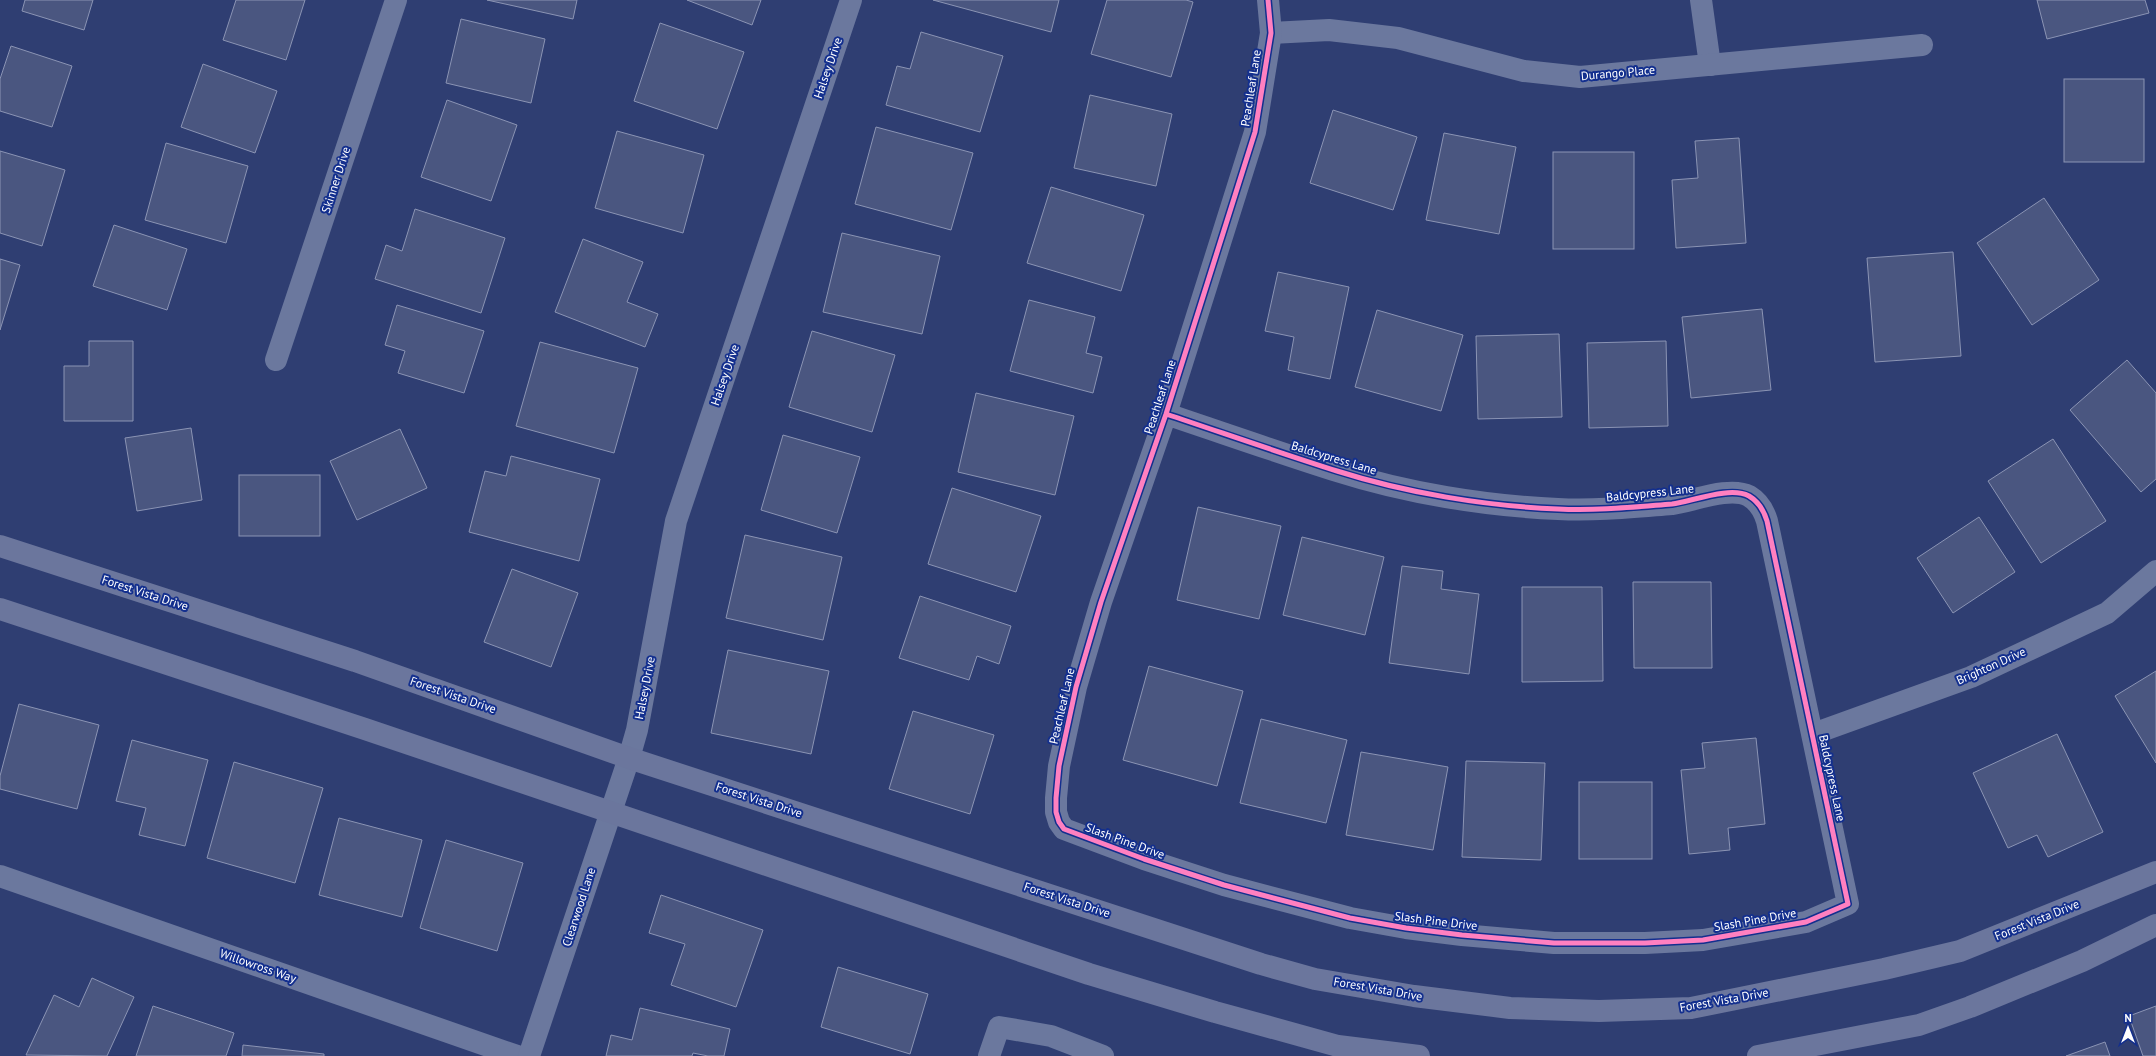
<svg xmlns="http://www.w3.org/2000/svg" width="2156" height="1056" font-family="'PT Sans',sans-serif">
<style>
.building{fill:#4a5680;stroke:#8b94b4}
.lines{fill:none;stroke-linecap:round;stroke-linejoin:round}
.minor{stroke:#6b789e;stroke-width:22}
.major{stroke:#6b769d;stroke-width:22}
.cycleway-casing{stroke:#132f8e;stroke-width:8}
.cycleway{stroke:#ff80c0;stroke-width:5}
.labels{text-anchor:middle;stroke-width:4;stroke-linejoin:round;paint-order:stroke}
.street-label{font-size:12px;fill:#fff;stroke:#132f8e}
</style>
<rect width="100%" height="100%" fill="#2f3e72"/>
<g class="building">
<polygon points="25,0 93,0 84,30 22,11"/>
<polygon points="236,0 305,0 286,60 223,40"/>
<polygon points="487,0 577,0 573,19"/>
<polygon points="687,0 761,0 752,25"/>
<polygon points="933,0 1059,0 1051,32"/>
<polygon points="1107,0 1186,0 1193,2 1171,77 1091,54"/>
<polygon points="2037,0 2145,0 2149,13 2047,39"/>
<polygon points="461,19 545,39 531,103 446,83"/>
<polygon points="660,23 744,52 717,129 634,101"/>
<polygon points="921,32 1003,56 980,132 886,105 897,66 910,69"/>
<polygon points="11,46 72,66 52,127 0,111 0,79"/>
<polygon points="203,64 277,91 255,153 181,127"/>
<rect x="2064" y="79" width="80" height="83"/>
<polygon points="1090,95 1172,114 1156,186 1074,168"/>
<polygon points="447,100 517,125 491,201 421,177"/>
<polygon points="1333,110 1417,137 1393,210 1310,183"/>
<polygon points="876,127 973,153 951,230 855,204"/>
<polygon points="617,131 704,155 683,233 595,208"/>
<polygon points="1444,133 1516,147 1499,234 1426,220"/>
<polygon points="1739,138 1746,243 1676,248 1672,180 1698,178 1695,141"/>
<polygon points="166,143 248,166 226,243 145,220"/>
<polygon points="0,151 65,170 42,246 0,233"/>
<rect x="1553" y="152" width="81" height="97"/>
<polygon points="1051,187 1144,215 1121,291 1027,263"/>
<polygon points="2044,198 2099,280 2032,325 1977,243"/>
<polygon points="415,209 505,238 481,313 375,279 386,245 402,251"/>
<polygon points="114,225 187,249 167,310 93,286"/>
<polygon points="842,233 940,256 922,334 823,312"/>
<polygon points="583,239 643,262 627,302 658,314 645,347 555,312"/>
<polygon points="1953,252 1961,356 1875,362 1867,258"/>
<polygon points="0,259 20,265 0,330"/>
<polygon points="1278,272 1349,287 1330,379 1288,370 1294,337 1265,331"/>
<polygon points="1029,300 1095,317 1086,353 1102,357 1093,393 1010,371"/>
<polygon points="397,305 484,331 464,393 398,373 405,351 385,345"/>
<polygon points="1762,309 1771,390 1691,398 1682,317"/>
<polygon points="1377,310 1463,335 1441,411 1355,387"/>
<polygon points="812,331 895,355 872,432 789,407"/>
<polygon points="1559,334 1562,417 1478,419 1476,336"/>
<polygon points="89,341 133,341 133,421 64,421 64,366 89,366"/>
<polygon points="1666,341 1668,426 1589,428 1587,343"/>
<polygon points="540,342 638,368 614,453 516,426"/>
<polygon points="2127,360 2156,393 2156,479 2141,492 2070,410"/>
<polygon points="976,393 1074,416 1055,495 958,472"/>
<polygon points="191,428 202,500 137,511 125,438"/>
<polygon points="400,429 427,488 357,520 330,461"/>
<polygon points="783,435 860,457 837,533 761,510"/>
<polygon points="2053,439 2106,521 2041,563 1988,481"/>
<polygon points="511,456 600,479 579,561 469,532 485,471 506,476"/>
<rect x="239" y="475" width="81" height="61"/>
<polygon points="952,488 1041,516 1016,592 928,564"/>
<polygon points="1198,507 1281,526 1259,619 1177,600"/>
<polygon points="1979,517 2015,572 1953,613 1917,558"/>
<polygon points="745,535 842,557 823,640 726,618"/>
<polygon points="1302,537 1384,557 1365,635 1283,615"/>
<polygon points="1402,566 1443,571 1441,589 1479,594 1469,674 1389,663"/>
<polygon points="512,569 578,593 551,667 484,642"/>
<polygon points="1633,582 1711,582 1712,668 1634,668"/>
<polygon points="1522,587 1602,587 1603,681 1522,682"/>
<polygon points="920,596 1011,626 999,664 977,656 969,680 899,658"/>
<polygon points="728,650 829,671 811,754 711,733"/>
<polygon points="1149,666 1243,691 1217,786 1123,760"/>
<polygon points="2156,671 2156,763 2115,696"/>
<polygon points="19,704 99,725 77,809 0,789 0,776"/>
<polygon points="913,711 994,735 970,814 889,789"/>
<polygon points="1261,719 1347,740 1326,823 1240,803"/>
<polygon points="2057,734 2103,832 2048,857 2037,835 2008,848 1973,773"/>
<polygon points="1756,738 1765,824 1728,828 1730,850 1689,854 1681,770 1705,768 1702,743"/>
<polygon points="132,740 208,760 185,846 139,835 146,808 116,801"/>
<polygon points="1361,752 1448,767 1433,850 1346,835"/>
<polygon points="1466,761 1545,763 1541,860 1462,857"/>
<polygon points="234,762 323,788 295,883 207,858"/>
<rect x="1579" y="782" width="73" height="77"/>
<polygon points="339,818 422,840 402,917 319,895"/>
<polygon points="446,840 523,863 497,951 420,928"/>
<polygon points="661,895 763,930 736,1007 671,985 685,944 649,933"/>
<polygon points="838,967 928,994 910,1054 821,1027"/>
<polygon points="92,978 134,997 107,1056 26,1055 54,995 79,1007"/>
<polygon points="153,1006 234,1033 226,1056 136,1056"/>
<polygon points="2156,1006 2156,1056 2143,1056 2129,1016"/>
<polygon points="640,1008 730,1029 724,1056 708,1056 693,1053 692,1056 606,1056 611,1035 632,1040"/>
<polygon points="2105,1042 2110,1056 2066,1056"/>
<polygon points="243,1045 324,1054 324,1056 242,1056"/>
</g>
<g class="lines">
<g class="minor">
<polyline points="1701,0 1710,65"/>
<polyline points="1271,33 1329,30 1398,38 1524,71 1580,77 1922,45"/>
<polyline points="276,360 396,0"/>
<path d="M1166,414c57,19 114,39 171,57 69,22 149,35 221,38 38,2 76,-2 114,-5 21,-3 58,-18 77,-8 10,6 15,15 18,25l81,383 -42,18 -103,18 -58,3h-91l-92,-8 -56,-7 -56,-10 -126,-33 -80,-26 -80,-30 -5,-7 -3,-10v-14l3,-32 17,-79 25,-85 65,-188 89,-282 16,-99 -3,-33"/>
<polyline points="1813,734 1971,677 2107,613 2156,571"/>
<polyline points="0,876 517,1056"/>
<polyline points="529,1056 629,758 637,730 676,521 851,0"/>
<polyline points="989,1056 999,1027 1051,1036 1103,1056"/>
</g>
<g class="major">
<polyline points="0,546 355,661 629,758 1261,964 1315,979 1414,996 1510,1008 1599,1011 1691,1008 1884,969 1960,951 2156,872"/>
<polyline points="0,609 365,729 1089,974 1215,1012 1338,1046 1419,1056"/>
<polyline points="1758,1056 1919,1025 1970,1007 2082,961 2156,925"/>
</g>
<defs>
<path id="cycleway" d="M1166,414c57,19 114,39 171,57 69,22 149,35 221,38 38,2 76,-2 114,-5 21,-3 58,-18 77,-8 10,6 15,15 18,25l81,383 -42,18 -103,18 -58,3h-91l-92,-8 -56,-7 -56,-10 -126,-33 -80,-26 -80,-30 -5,-7 -3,-10v-14l3,-32 17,-79 25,-85 65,-188 89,-282 16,-99 -3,-33"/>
</defs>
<use href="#cycleway" class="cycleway-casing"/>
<use href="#cycleway" class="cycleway"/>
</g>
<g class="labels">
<g class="street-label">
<text transform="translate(828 68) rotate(-71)" y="4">Halsey Drive</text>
<text transform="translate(1618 73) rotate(-5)" y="4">Durango Place</text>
<text transform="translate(1251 88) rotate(-81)" y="4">Peachleaf Lane</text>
<text transform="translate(336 180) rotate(-72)" y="4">Skinner Drive</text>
<text transform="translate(725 375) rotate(-71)" y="4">Halsey Drive</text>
<text transform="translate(1160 397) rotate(-72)" y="4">Peachleaf Lane</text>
<text transform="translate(1334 458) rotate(17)" y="4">Baldcypress Lane</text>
<text transform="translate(1650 493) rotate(-6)" y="4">Baldcypress Lane</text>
<text transform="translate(145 593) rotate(18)" y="4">Forest Vista Drive</text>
<text transform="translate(1991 666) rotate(-24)" y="4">Brighton Drive</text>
<text transform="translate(645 688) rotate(-79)" y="4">Halsey Drive</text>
<text transform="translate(453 695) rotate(19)" y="4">Forest Vista Drive</text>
<text transform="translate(1062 706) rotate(-77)" y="4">Peachleaf Lane</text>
<text transform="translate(1832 778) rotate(78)" y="4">Baldcypress Lane</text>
<text transform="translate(759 800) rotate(18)" y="4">Forest Vista Drive</text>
<text transform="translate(1125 841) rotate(20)" y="4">Slash Pine Drive</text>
<text transform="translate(1067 900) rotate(18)" y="4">Forest Vista Drive</text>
<text transform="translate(579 907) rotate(-72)" y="4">Clearwood Lane</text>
<text transform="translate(1755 920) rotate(-10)" y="4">Slash Pine Drive</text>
<text transform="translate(2037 920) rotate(-22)" y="4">Forest Vista Drive</text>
<text transform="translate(1436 921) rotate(7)" y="4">Slash Pine Drive</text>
<text transform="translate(258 966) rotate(19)" y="4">Willowross Way</text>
<text transform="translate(1378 989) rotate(10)" y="4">Forest Vista Drive</text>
<text transform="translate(1724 1000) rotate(-10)" y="4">Forest Vista Drive</text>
</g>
</g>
<g transform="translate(2128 1028)" stroke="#132f8e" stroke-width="3" paint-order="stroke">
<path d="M0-3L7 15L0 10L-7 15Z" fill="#ffffff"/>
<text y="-6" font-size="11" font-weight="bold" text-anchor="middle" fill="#ffffff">N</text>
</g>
</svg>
